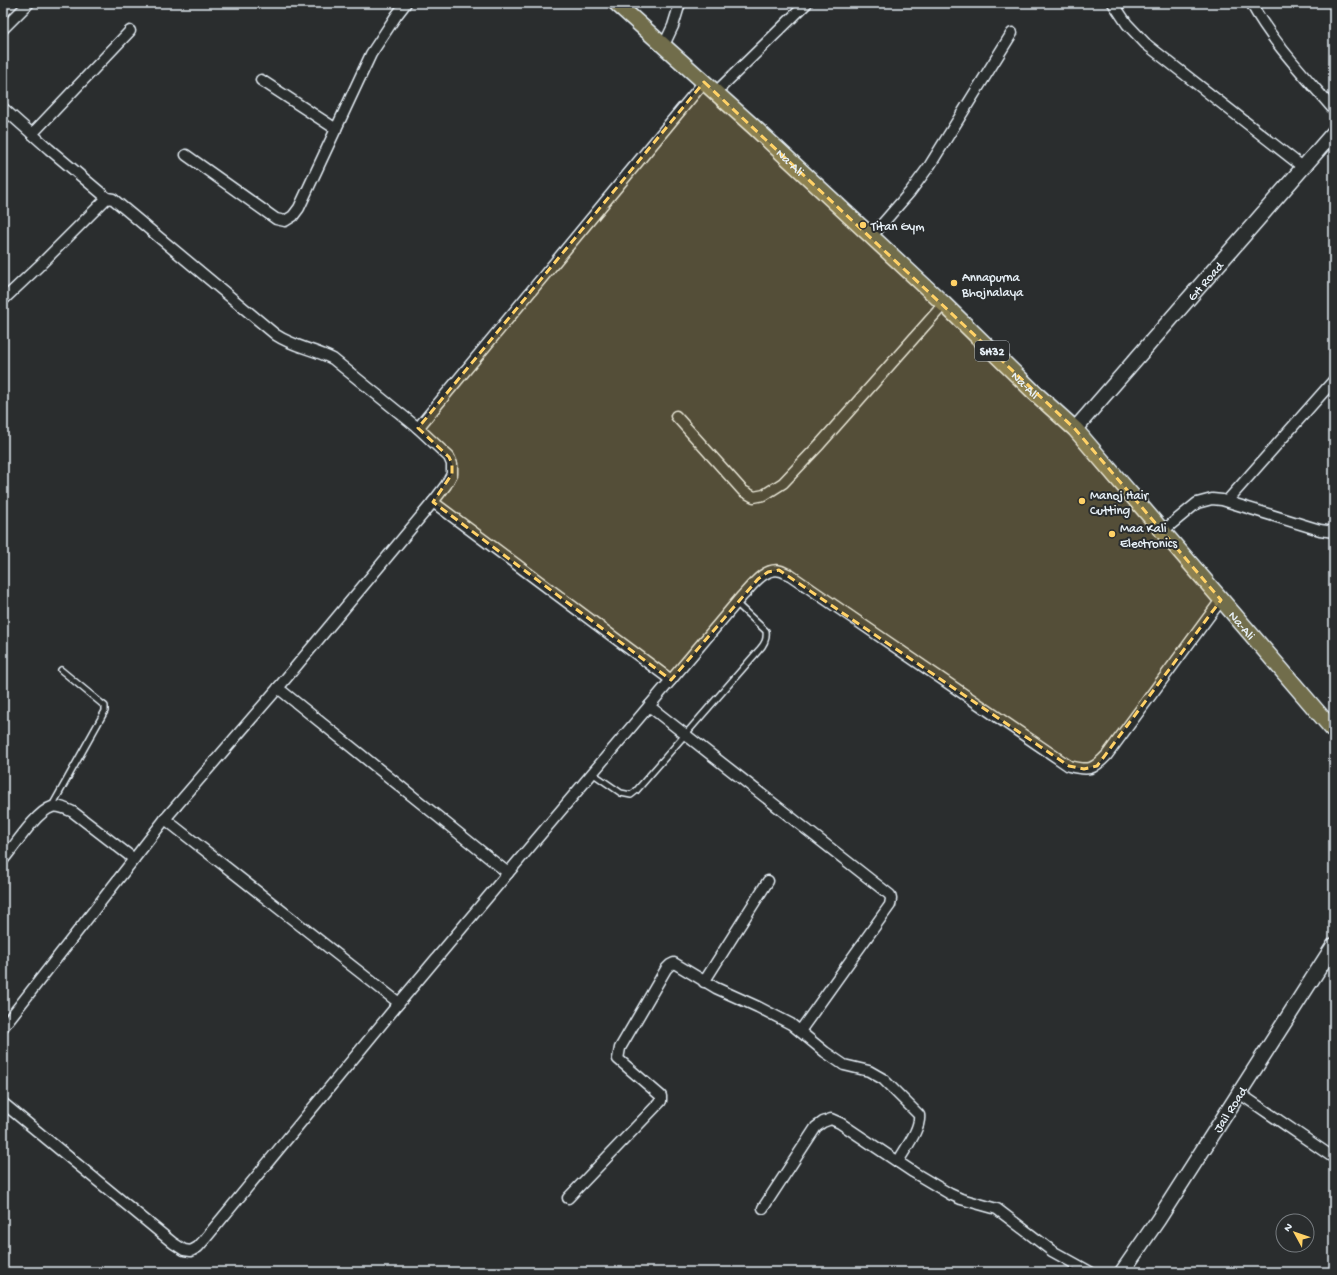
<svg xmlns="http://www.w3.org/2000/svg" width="1337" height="1275" font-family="'Gochi Hand',sans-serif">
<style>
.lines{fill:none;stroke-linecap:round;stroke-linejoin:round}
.lane-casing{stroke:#e8f1f8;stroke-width:8}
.street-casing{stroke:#e8f1f8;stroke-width:13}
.secondary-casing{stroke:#e8f1f8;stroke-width:17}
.primary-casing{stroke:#e8f1f8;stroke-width:18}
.lane{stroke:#2a2d2e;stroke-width:5}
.street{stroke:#2a2d2e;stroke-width:10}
.secondary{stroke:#2a2d2e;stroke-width:14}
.primary{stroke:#716d4b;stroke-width:15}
.marked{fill:#ffd166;fill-opacity:0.2;stroke:#ffd166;stroke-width:3;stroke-dasharray:8 5;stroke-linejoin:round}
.poi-dot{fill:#ffd166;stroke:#2a2d2e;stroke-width:1.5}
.labels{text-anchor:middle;stroke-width:4;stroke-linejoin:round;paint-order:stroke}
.shield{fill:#2a2d2e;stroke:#afb6bb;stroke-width:1}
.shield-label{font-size:12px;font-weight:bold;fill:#e8f1f8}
.street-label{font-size:13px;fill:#e8f1f8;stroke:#2a2d2e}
.poi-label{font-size:13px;fill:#e8f1f8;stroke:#2a2d2e;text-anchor:start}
</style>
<rect width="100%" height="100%" fill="#2a2d2e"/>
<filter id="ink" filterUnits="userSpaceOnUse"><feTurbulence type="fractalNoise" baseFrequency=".025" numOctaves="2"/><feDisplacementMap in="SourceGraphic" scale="8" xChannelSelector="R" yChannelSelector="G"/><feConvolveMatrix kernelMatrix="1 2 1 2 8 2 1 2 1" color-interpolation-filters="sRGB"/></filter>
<g filter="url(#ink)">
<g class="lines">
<defs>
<g id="lane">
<path d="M592,773l29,20 10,2 5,-4 123,-141c6,-6 8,-11 7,-19l-30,-28"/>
<polyline points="52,806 105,711 105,706 101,703 61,670"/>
</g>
<g id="street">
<polyline points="1113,3 1127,24 1146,44 1304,168"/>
<path d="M1251,3c21,39 54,73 83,107"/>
<polyline points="3,29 29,3"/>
<polyline points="664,45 673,26 680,3"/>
<polyline points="261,80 336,129"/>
<polyline points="716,92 807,3"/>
<path d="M3,108l46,41 58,49 6,1 163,136c18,12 38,14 57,24l85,69 31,29 3,7v10l-6,11 -13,17 -155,186 -113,131 -31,40 -61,-47c-7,-3 -14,-7 -21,-5 -16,5 -38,40 -49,53"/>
<polyline points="32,134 130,31"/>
<polyline points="186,155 276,219 285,221 293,216 299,208 371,54 396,16 406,3"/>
<polyline points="871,237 910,192 930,165 1012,33"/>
<polyline points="3,300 39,266 107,198"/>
<polyline points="676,416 743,491 754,497 764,495 783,483 820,444 944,304"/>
<polyline points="418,428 704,82"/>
<polyline points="1227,501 1334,380"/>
<polyline points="433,502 671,680"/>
<polyline points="1163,531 1197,503 1212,499 1222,500 1320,530 1334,532"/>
<path d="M278,688l230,185 234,-277c9,-9 23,-30 39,-25 3,1 6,3 9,4l279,191c20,5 24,4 38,-11l114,-155"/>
<polyline points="649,706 890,895 891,899 890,905 800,1031"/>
<polyline points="165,819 399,1003"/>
<polyline points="704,982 768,881"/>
<polyline points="3,1027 134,859"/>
<polyline points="1239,1093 1334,1158"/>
<polyline points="3,1103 173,1243 184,1250 191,1251 198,1247 205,1239 399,1003 508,873"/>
<path d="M568,1198l93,-97v-5l-43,-37 2,-11 46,-79 4,-4 4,-2 42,25 42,19 33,17 34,28 19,13 25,6 14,8 36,36c2,14 -15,35 -21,47"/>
<polyline points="763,1208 816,1127 823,1122 831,1119 840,1123 913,1172 950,1194 961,1199 997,1209 1052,1251 1090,1272"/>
</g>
<g id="secondary">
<path id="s1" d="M1075,429l259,-297"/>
<path id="s2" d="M1122,1272l36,-52 176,-275"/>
</g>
<g id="primary">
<path id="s3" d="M616,3l138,124 190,177 91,89 40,36 259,302"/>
</g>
</defs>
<use href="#lane" class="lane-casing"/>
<use href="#street" class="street-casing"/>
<use href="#secondary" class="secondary-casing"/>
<use href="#primary" class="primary-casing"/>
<use href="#lane" class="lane"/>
<use href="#street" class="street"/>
<use href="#secondary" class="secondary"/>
<use href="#primary" class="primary"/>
</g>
</g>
<path class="marked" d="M704,82l371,347 146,171 -124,166 -13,3 -15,-3 -290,-196 -11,2 -10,7 -87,101 -238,-178 19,-28v-10l-3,-7 -31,-29z"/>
<g class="poi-dot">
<circle cx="863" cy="225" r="4"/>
<circle cx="954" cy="283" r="4"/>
<circle cx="1082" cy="501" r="4"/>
<circle cx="1112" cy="534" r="4"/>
</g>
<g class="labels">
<rect class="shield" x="975" y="341" width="34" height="20" rx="3"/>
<g class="shield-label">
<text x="992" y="355">SH32</text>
</g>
<g class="street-label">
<text dy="5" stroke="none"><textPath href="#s3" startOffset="236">Na-Ali</textPath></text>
<text dy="5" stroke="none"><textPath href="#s1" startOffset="197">GH Road</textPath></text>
<text dy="5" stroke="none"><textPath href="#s3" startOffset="560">Na-Ali</textPath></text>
<text dy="5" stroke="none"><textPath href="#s3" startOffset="884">Na-Ali</textPath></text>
<text dy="5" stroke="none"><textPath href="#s2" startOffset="195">Jail Road</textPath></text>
</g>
<g class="poi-label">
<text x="871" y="230">Titan Gym</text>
<text x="962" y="281">Annapurna<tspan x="962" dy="15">Bhojnalaya</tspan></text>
<text x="1090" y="499">Manoj Hair<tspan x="1090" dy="15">Cutting</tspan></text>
<text x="1120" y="532">Maa Kali<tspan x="1120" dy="15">Electronics</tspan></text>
</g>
</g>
<rect width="1337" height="1275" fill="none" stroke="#2a2d2e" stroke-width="16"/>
<rect x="8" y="8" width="1321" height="1259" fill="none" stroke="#e8f1f8" stroke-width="1.5" filter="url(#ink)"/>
<g transform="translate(1295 1233) rotate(310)"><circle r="19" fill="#2a2d2e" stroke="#767b7f"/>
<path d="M0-3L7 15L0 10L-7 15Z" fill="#ffd166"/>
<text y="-6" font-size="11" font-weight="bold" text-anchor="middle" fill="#e8f1f8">N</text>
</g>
</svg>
